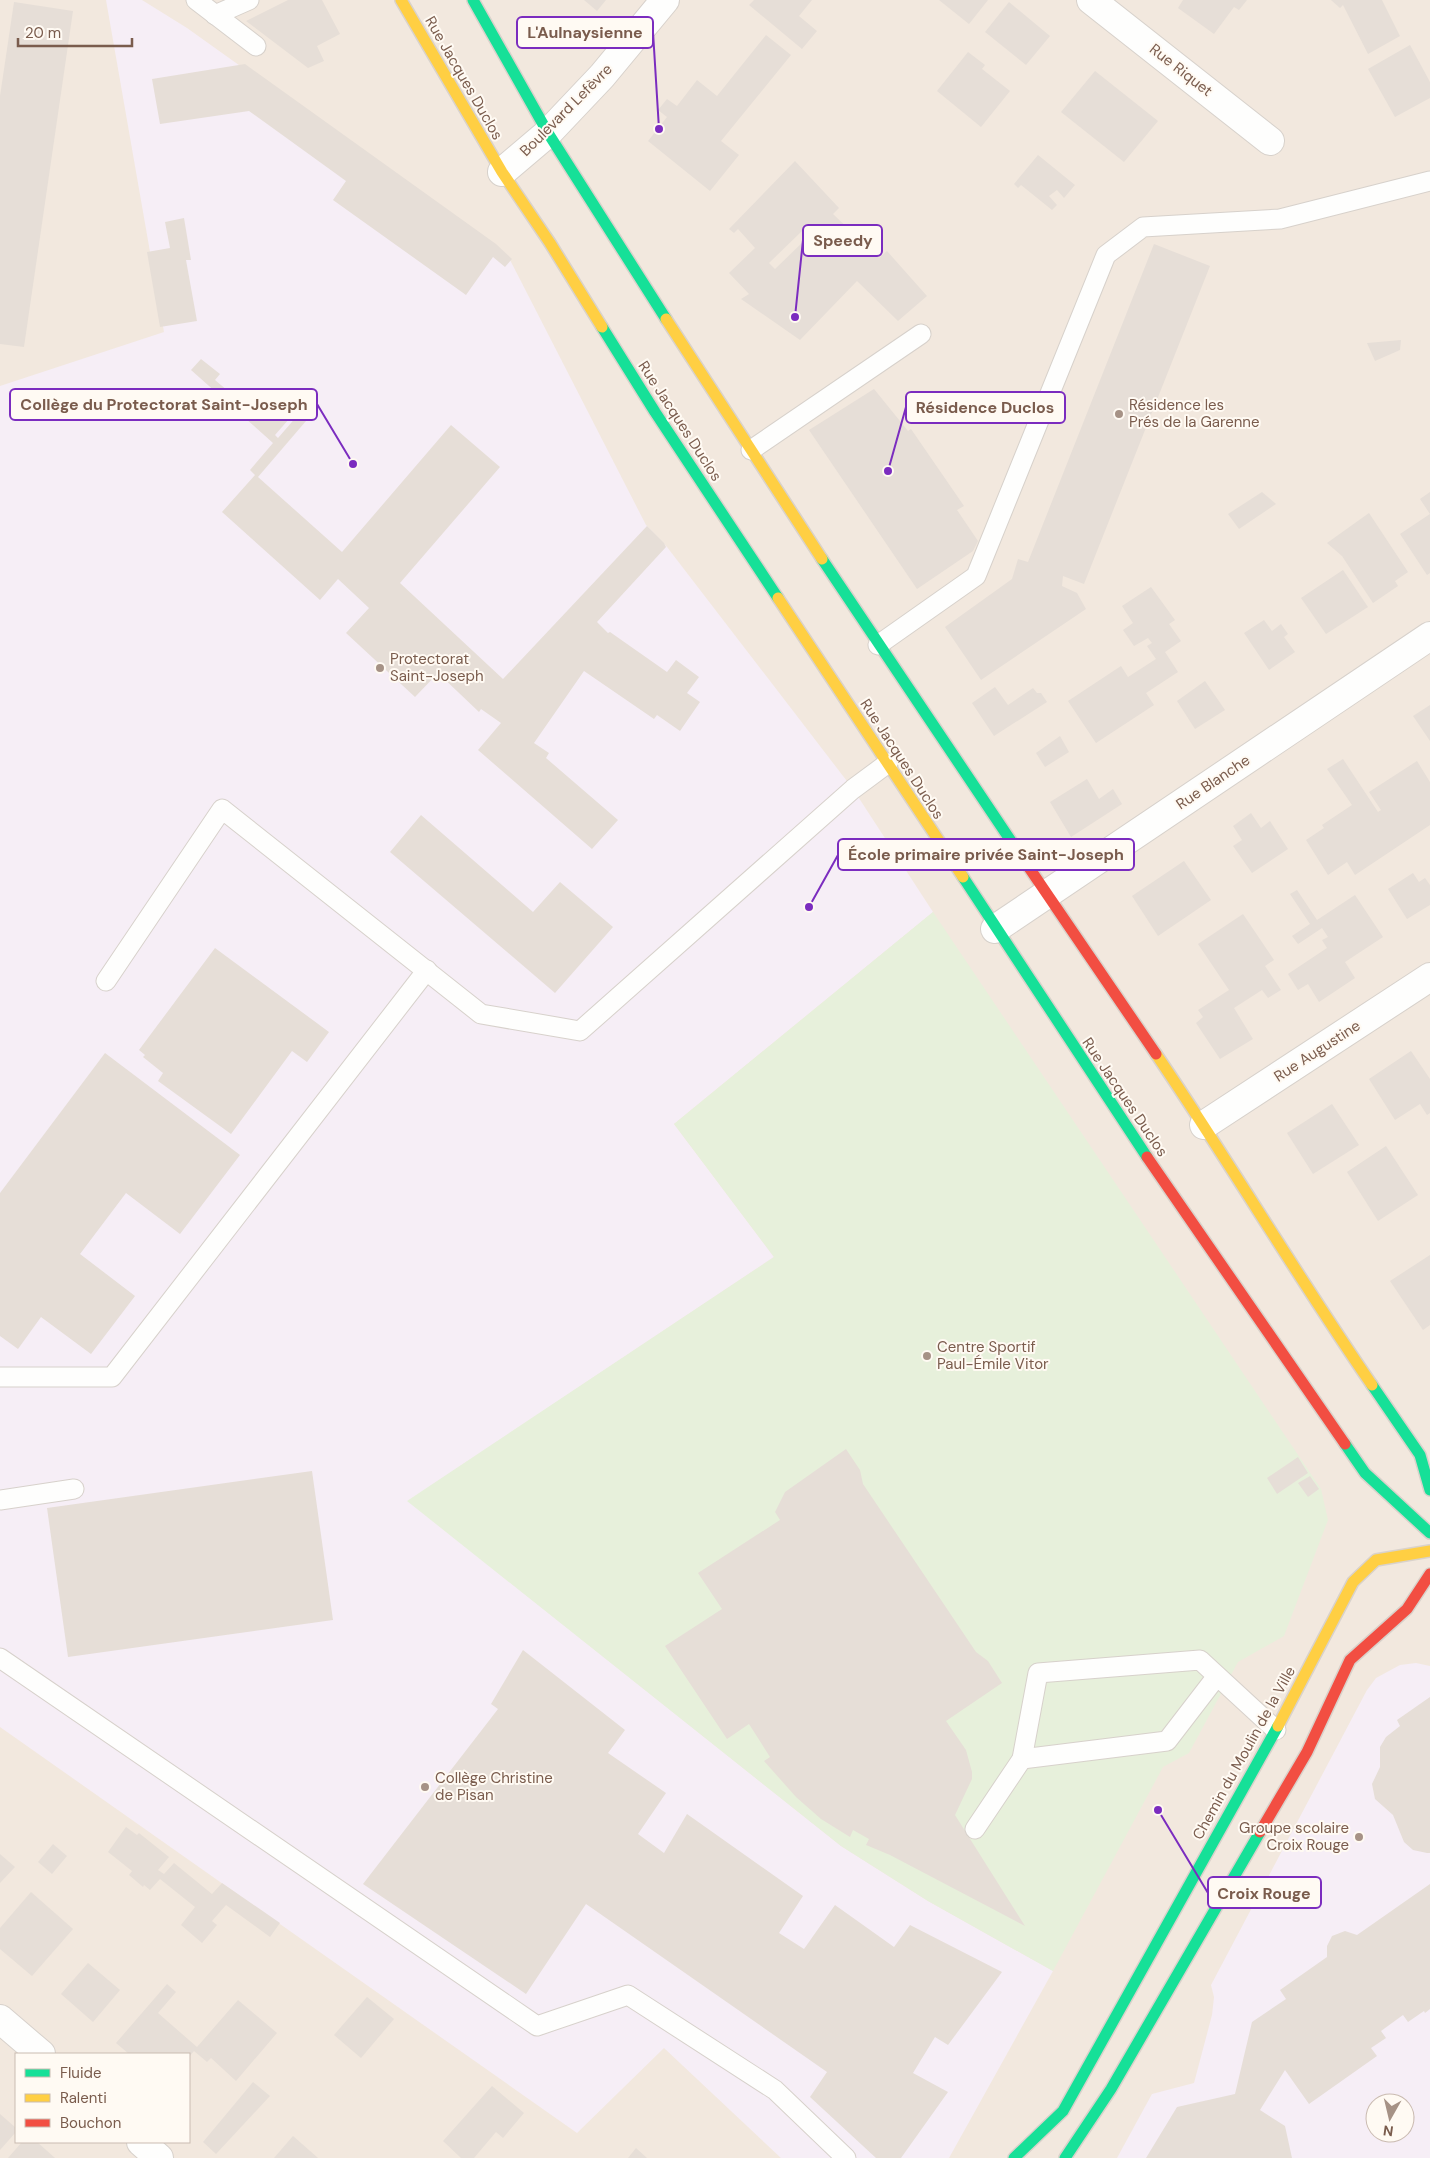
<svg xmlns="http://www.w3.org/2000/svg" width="1430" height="2158" font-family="'DM Sans',sans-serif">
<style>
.residential{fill:#f2e8de;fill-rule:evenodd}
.education{fill:#f6eef6;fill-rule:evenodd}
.green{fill:#e7f0db}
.building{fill:#e6ded7;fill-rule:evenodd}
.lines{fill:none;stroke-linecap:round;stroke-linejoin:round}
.lane-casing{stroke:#d7d1cb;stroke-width:21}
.street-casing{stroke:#d7d1cb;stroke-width:30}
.fast-casing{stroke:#d9d2cb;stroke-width:14}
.slow-casing{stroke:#d9d2cb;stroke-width:14}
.jam-casing{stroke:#d9d2cb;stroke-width:14}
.lane{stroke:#fefefd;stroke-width:19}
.street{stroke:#fefefd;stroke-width:28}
.fast{stroke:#16e098;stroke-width:11}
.slow{stroke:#ffcf43;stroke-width:11}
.jam{stroke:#f24e42;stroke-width:11}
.poi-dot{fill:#a69286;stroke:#fffaf3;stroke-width:2}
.labels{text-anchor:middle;stroke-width:4;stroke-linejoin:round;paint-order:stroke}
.street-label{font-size:15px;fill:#7a5c4d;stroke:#fffaf3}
.poi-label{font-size:15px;fill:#7a5c4d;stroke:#fffaf3;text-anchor:start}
.leader{fill:none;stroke:#7b2cbf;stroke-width:2}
.callout-dot{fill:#7b2cbf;stroke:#fffaf3;stroke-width:2}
.callout{fill:#fffaf3;stroke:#7b2cbf;stroke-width:2}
.callout-label{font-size:16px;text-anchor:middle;font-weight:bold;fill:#7a5c4d}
</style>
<rect width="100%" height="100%" fill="#f9f5f0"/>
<path class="residential" d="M0,0h1430v2158h-1430zM16,2054h173v88h-173zM1375,2103h30v30h-30z"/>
<g class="education">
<polygon points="106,0 142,0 187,28 509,258 646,525 667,547 853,789 933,912 674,1124 774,1257 408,1501 841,1846 928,1901 1053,1971 949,2158 781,2158 664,2048 577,2133 0,1727 0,386 164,332"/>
<path d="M1416,1663l14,3v492h-313l35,-64 42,-11 18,-68 2,-18 -3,-12 156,-295 9,-12 24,-13zM1375,2103h30v30h-30z"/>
</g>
<polygon class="green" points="933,912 1321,1489 1328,1520 1284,1636 1238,1662 1189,1753 1163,1767 1053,1971 928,1901 841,1846 407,1501 774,1257 674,1124"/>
<g class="building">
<polygon points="288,0 322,0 340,34 317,46 324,61 308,68 246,21"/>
<polygon points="584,0 606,0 597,11"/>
<polygon points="754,0 812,0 799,16 817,31 802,49 749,5"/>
<polygon points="939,0 988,0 969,24"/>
<polygon points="1183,0 1247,0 1239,10 1234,7 1214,34 1178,8"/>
<polygon points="1331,0 1382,0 1400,36 1368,54 1343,5 1340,8"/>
<polygon points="14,2 73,11 24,347 0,344 0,96"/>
<polygon points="1009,2 1050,36 1026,65 985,32"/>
<polygon points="766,35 791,55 721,141 739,155 710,191 648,141 667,117 658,110 667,99 677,106 697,80 717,96"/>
<polygon points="1410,45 1430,82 1430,98 1395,117 1368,69"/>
<polygon points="968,52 985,65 982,69 1010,91 981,127 937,91"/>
<polygon points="245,64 496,244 512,259 505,267 493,257 466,295 333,200 346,181 249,111 160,124 152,79"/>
<polygon points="1095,71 1158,121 1124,162 1061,112"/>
<polygon points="1038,155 1075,185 1064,198 1057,190 1049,196 1057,205 1052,210 1021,185 1018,188 1014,184"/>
<path d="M795,161l44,47 -6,6 46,44 8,-7 40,45 -29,25 -41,-40 -57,59 -59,-41 8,-5 -20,-21 26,-25 -17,-19 -4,4 -5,-4zM802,231l6,6 -33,32 -6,-6z"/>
<polygon points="184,218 191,260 186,260 197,321 160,327 147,252 170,248 165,222"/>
<polygon points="1154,244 1210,266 1084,584 1063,576 1062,586 1077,593 1086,609 981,680 945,627 1012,579 1018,559 1028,562"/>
<polygon points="1401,340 1400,350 1375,361 1367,343"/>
<polygon points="201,359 220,374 215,380 234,396 238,390 256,405 270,388 296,411 275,435 278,438 311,400 318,407 258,477 342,552 451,425 500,467 400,583 503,679 647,526 664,543 666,547 597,622 608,633 610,632 667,672 676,660 699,677 687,693 700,702 680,731 657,715 654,719 584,671 534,743 549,753 546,758 618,820 592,849 478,750 501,723 481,709 479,712 438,673 415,697 346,633 369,608 338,579 320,600 222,512 255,475 250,470 273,443 191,370"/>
<polygon points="874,389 908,431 911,429 964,506 957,510 978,541 973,551 917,589 809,430"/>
<polygon points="1262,492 1276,504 1239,529 1228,514"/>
<polygon points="1430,492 1430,573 1427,575 1400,534 1430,514 1420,499"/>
<polygon points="1369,513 1408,572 1395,581 1398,586 1373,603 1342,556 1327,543"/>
<polygon points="1343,570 1368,607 1326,634 1301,598"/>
<polygon points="1151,587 1175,620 1169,624 1181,641 1165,652 1178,672 1146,693 1154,705 1096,743 1068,701 1121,666 1128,677 1156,659 1147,646 1152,643 1148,638 1134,646 1123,630 1133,623 1122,606"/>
<polygon points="1264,620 1272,631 1281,624 1288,634 1284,637 1295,652 1269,670 1244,633"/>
<polygon points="1205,681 1225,710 1195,729 1177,701"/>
<polygon points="995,687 1008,705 1033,688 1037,693 1041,693 1047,702 994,736 972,703"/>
<polygon points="1430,705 1430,741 1413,716"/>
<polygon points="1060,736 1069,752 1045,767 1036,753"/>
<polygon points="1343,759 1378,812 1381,810 1369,792 1417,761 1430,782 1430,825 1355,875 1347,862 1328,875 1306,840 1324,828 1322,825 1352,805 1327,769"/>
<polygon points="1087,779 1099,799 1113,789 1122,804 1071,837 1050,802"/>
<polygon points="1251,813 1261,828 1270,821 1288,849 1252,873 1233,846 1242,840 1233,826"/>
<polygon points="421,815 533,912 560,882 613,927 555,993 390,852"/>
<polygon points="1184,861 1211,900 1158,936 1132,896"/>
<polygon points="1413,873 1419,882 1425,878 1430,885 1430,905 1407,919 1388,889"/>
<polygon points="1297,890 1317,920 1355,895 1383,937 1345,962 1355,978 1319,1002 1308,984 1298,990 1288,974 1327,948 1322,940 1328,937 1322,928 1298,944 1292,936 1310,924 1290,894"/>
<polygon points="1243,914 1274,960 1265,966 1281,990 1268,998 1262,990 1234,1008 1253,1039 1220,1059 1196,1023 1203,1017 1198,1010 1229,990 1198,944"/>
<polygon points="215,948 329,1032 307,1062 292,1051 231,1134 158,1081 163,1073 143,1057 145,1055 139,1050"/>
<polygon points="1411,1051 1430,1079 1430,1113 1427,1115 1420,1104 1395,1120 1369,1079"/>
<polygon points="105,1053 240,1155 180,1234 126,1193 80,1254 135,1296 91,1354 41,1317 18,1349 0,1336 0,1193"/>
<polygon points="1332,1104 1359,1145 1313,1174 1287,1133"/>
<polygon points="1386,1146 1418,1195 1378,1221 1347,1172"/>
<polygon points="1430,1255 1430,1325 1423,1330 1390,1281"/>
<polygon points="846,1449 860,1470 863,1484 976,1652 988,1661 1002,1683 946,1721 966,1750 972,1772 972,1779 955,1815 1025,1926 890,1855 866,1845 869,1839 853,1830 850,1837 821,1819 796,1797 764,1761 770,1757 749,1724 727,1739 665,1646 722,1609 698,1573 780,1520 775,1512 785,1492"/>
<polygon points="1298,1457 1308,1473 1277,1494 1267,1478"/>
<polygon points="312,1471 333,1620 68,1657 47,1508"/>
<polygon points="1310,1476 1319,1489 1308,1497 1298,1483"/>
<polygon points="523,1650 625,1730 608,1753 666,1793 638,1834 664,1853 687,1814 803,1896 779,1933 804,1949 835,1905 894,1947 910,1925 1002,1972 948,2045 935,2037 913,2073 948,2092 901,2158 876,2158 810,2097 827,2072 586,1904 526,1994 363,1884 498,1709 491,1704"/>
<polygon points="1430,1697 1430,1853 1427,1853 1413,1850 1404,1842 1393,1815 1375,1799 1372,1784 1380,1767 1380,1747 1386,1737 1400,1726 1397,1720"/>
<polygon points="126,1827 137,1835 139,1833 169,1857 158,1870 164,1874 174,1863 212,1894 222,1883 280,1923 270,1937 226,1905 212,1921 217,1925 202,1943 181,1925 195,1907 160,1879 150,1890 144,1885 143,1887 129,1875 132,1871 108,1852"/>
<polygon points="53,1844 67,1856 52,1874 38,1862"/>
<polygon points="0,1854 15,1867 0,1883"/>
<polygon points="1430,1884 1430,2009 1425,2013 1424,2011 1408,2022 1403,2015 1381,2031 1386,2038 1371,2048 1377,2056 1309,2104 1285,2070 1260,2110 1285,2126 1292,2158 1146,2158 1177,2107 1235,2094 1252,2022 1286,1999 1280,1990 1327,1957 1327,1946 1332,1936 1345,1931 1357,1935"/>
<polygon points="31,1892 73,1929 32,1976 0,1949 0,1928"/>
<polygon points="88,1963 120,1990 93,2022 61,1994"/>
<polygon points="167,1984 176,1992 158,2013 197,2047 238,2000 277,2033 236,2081 211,2058 207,2062 194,2051 189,2057 189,2054 129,2054 116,2043"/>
<polygon points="367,1997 394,2019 361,2058 334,2035"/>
<polygon points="253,2082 270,2096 216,2154 203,2142"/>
<polygon points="492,2086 524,2113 503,2138 496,2132 474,2158 461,2158 443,2141"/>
<polygon points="0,2114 16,2128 16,2132 0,2150"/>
<polygon points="293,2136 318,2158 274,2158"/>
<polygon points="22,2142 37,2142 55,2158 8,2158"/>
<polygon points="636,2148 647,2158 628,2158"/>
</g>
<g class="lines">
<defs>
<g id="lane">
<polyline points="196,0 256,46"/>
<polyline points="215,15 249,0"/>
<polyline points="751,450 921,334"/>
<polyline points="878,645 976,576 1106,255 1143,227 1280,219 1430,181"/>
<polyline points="106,981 222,809 481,1014 580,1031 853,789 888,763"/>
<polyline points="0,1377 112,1377 427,970"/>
<polyline points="0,1500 74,1489"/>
<polyline points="0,1658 537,2026 628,1995 775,2090 846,2158"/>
<polyline points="1217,1676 1167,1741 1022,1759 1038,1673 1200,1660 1276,1730"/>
<polyline points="975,1829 1022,1759"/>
</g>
<g id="street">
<polyline points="1091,0 1270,141"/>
<polyline points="502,172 548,133 602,76 665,0"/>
<polyline points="995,929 1430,636"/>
<polyline points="1204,1125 1430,977"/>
<polyline points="0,2019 41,2054"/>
<polyline points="141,2142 159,2158"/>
</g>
<g id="fast">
<polyline points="473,0 548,133 666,319"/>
<polyline points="602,327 655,412 778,598"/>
<polyline points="822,559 1013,844"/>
<polyline points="963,877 1147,1157"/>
<polyline points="1372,1385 1420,1455 1430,1490"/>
<polyline points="1345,1444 1365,1473 1430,1533"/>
<polyline points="1014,2158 1063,2111 1278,1726"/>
<polyline points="1065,2158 1111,2089 1260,1832"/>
</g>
<g id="slow">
<polyline points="401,0 502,172 550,243 602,327"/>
<polyline points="666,319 822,559"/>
<polyline points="778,598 963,877"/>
<path d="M1156,1054c74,109 141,222 216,331"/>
<polyline points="1278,1726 1353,1582 1376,1560 1430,1551"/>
</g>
<g id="jam">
<polyline points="1013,844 1156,1054"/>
<polyline points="1147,1157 1345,1444"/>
<polyline points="1260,1832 1307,1752 1350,1660 1407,1609 1430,1574"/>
</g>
</defs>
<use href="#lane" class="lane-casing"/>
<use href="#street" class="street-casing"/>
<use href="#fast" class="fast-casing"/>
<use href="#slow" class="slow-casing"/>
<use href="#jam" class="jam-casing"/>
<use href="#lane" class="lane"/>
<use href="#street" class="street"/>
<use href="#fast" class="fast"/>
<use href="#slow" class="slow"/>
<use href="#jam" class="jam"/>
</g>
<g class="poi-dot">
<circle cx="1119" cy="414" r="5"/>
<circle cx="380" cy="668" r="5"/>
<circle cx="927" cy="1356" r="5"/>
<circle cx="425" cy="1787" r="5"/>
<circle cx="1359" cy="1837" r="5"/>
</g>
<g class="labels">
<g class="street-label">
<text transform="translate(1181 70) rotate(38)" y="5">Rue Riquet</text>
<text transform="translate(464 78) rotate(60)" y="5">Rue Jacques Duclos</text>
<text transform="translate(566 110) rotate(-45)" y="5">Boulevard Lefèvre</text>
<text transform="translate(680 421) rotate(57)" y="5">Rue Jacques Duclos</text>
<text transform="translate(902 759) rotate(57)" y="5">Rue Jacques Duclos</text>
<text transform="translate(1213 782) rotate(-34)" y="5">Rue Blanche</text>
<text transform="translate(1317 1051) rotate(-33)" y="5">Rue Augustine</text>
<text transform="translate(1125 1097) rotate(56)" y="5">Rue Jacques Duclos</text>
<text transform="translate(1244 1753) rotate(-61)" y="5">Chemin du Moulin de la Ville</text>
</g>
<g class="poi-label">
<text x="1129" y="410">Résidence les<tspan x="1129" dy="17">Prés de la Garenne</tspan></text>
<text x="390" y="664">Protectorat<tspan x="390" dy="17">Saint-Joseph</tspan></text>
<text x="937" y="1352">Centre Sportif<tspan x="937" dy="17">Paul-Émile Vitor</tspan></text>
<text x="435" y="1783">Collège Christine<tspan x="435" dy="17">de Pisan</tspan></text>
<text x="1349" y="1833" text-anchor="end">Groupe scolaire<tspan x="1349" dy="17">Croix Rouge</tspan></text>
</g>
</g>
<path class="leader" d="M659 129L653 32M795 317L803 240M353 464L317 404M888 471L906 407M809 907L838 855M1158 1810L1208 1893"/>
<g class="callout-dot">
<circle cx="659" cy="129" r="5"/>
<circle cx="795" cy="317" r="5"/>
<circle cx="353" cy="464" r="5"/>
<circle cx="888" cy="471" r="5"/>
<circle cx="809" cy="907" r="5"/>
<circle cx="1158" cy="1810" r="5"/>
</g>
<g class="callout">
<rect x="517" y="17" width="136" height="31" rx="5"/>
<rect x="803" y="225" width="79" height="31" rx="5"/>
<rect x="10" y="389" width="307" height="31" rx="5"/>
<rect x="906" y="392" width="159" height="31" rx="5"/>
<rect x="838" y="839" width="296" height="31" rx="5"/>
<rect x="1208" y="1877" width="113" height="31" rx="5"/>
</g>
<g class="callout-label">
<text x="585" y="38">L'Aulnaysienne</text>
<text x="843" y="246">Speedy</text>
<text x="164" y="410">Collège du Protectorat Saint-Joseph</text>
<text x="985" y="413">Résidence Duclos</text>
<text x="986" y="860">École primaire privée Saint-Joseph</text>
<text x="1264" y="1899">Croix Rouge</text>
</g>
<rect x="15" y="2053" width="175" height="90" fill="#fffaf3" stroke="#cabbb1"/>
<rect x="25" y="2069" width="25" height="8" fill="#16e098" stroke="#cabbb1"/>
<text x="60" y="2078" font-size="15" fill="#7a5c4d">Fluide</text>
<rect x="25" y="2094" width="25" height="8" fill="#ffcf43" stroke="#cabbb1"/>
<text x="60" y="2103" font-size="15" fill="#7a5c4d">Ralenti</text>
<rect x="25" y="2119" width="25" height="8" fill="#f24e42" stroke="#cabbb1"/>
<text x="60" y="2128" font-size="15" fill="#7a5c4d">Bouchon</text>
<g transform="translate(1390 2118) rotate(188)"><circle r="24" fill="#fffaf3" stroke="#cabbb1"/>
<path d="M0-4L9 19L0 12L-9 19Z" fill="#a69286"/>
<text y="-8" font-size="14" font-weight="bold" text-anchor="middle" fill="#7a5c4d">N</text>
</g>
<path d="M18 38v8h114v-8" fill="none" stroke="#7a5c4d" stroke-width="2.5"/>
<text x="25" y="38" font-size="15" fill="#7a5c4d" stroke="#fffaf3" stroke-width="4" paint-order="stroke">20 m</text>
</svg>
